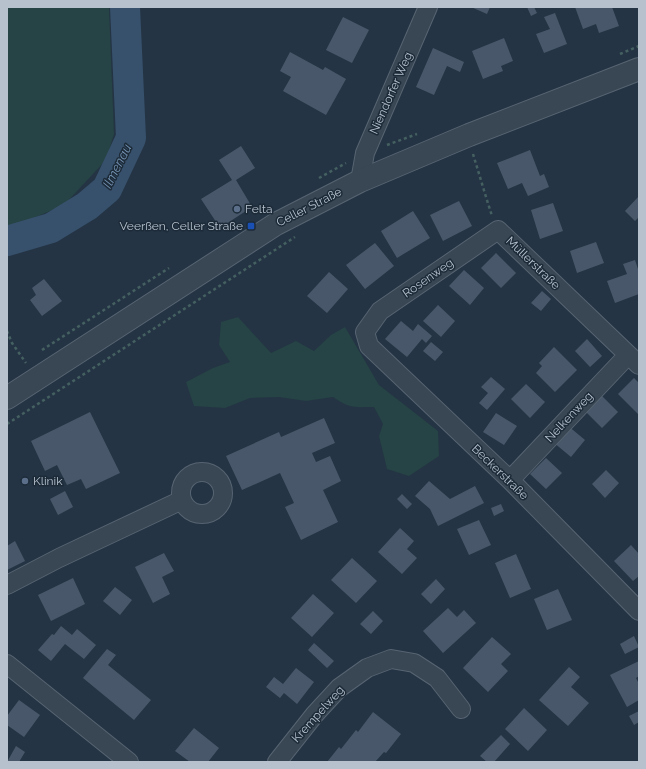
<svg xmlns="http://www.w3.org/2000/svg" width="646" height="769" font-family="Raleway,sans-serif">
	<rect width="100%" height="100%" fill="#243444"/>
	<!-- green -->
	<path fill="#264345" d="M7,7H109L114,134L106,160L64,205L17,225H7Z
		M238,317L271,353L296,341L314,351L331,335L345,327L379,385L438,431L439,456L409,476L387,469L379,436L383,424L374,407C353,407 351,409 333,397L306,401L279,397L250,398L225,408L194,406L186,382L213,368L230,362L219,345L221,322Z"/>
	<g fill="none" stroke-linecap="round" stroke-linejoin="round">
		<!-- river -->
		<path stroke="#37516c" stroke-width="30" d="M7,241L51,228L87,206L107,189L131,138L125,7"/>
	</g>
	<!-- building -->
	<path fill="#48586a" d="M471,7H490L487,14Z
		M527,7H534L537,13L531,16Z
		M575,7H612L619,26L599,33L596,24L583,29Z
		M555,13L567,44L544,53L536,34L550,29L544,17Z
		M343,17L369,30L352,63L326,50Z
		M504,38L513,61L501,66L503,71L483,79L472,51Z
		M433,48L464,62L460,72L447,66L434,95L416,87Z
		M290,52L323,70L325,67L346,79L326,115L283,91L291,77L280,71Z
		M241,146L255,168L236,180L252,207L220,228L201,199L232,180L219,160Z
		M530,150L540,176L544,174L549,187L528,196L522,183L508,189L497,163Z
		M639,196V217L635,221L625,211Z
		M459,201L472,226L443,241L430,215Z
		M553,203L563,231L540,239L531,210Z
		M413,211L430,238L397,258L381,231Z
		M596,242L604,263L577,273L570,251Z
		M375,243L394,266L365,289L346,265Z
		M496,253L516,273L501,288L481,268Z
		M635,260L639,272V294L615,303L607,281L627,274L623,264Z
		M464,270L484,288L470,305L449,286Z
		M329,272L348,289L327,313L307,296Z
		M44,279L62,301L42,316L30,300L36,295L32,288Z
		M542,291L551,299L541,311L531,303Z
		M438,305L455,321L441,337L423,321Z
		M401,321L413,331L418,324L432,336L426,343L422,339L407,357L385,339Z
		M587,339L602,356L590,367L575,351Z
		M431,342L443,352L435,361L423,351Z
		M554,347L577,370L555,392L536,373L542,366L539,363Z
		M491,377L505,389L487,410L479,403L488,393L481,387Z
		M634,378L639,383V415L618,394Z
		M526,384L545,402L530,418L511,399Z
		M600,394L618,412L602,428L584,410Z
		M90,412L120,473L86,489L81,479L67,485L57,465L45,471L31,441Z
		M496,413L517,426L504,445L483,432Z
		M324,418L335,443L312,453L316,462L330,456L341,481L323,490L338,522L301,540L285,507L294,503L280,473L242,490L226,456L279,432L281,437Z
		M567,425L585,440L571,457L553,442Z
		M546,458L562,473L546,489L530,474Z
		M606,470L619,483L605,498L592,484Z
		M429,481L450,499L475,486L484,503L438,526L430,509L415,496Z
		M65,491L73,507L58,515L50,499Z
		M402,494L412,504L407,509L397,499Z
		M501,504L504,511L494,516L491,508Z
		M479,520L491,545L469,555L457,529Z
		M400,528L414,541L407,549L417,558L402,574L378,552Z
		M15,541L25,561L7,570V546Z
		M631,545L639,554V576L633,581L614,561Z
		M164,553L174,571L162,577L170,594L153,603L135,567Z
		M516,554L531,589L510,598L495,563Z
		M352,558L377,581L356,603L331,580Z
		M73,578L85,604L51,621L38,595Z
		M436,579L445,589L431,604L421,594Z
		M115,587L132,600L120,615L103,601Z
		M558,589L572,620L547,630L534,599Z
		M313,594L334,613L312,637L291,618Z
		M448,608L457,617L464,610L476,623L443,653L423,631Z
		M373,611L383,621L371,634L360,624Z
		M61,626L72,635L77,629L96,645L84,659L65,644L51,661L38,650L52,634L54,635Z
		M634,636L639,647L625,654L620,644Z
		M492,637L511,654L501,664L508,671L488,692L463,668Z
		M314,643L334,661L327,668L308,650Z
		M107,649L116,655L108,665L151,700L134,720L83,678Z
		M639,661V676L636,678L639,684V700L627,707L610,675Z
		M569,667L580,677L571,687L589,703L568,726L539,700Z
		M296,668L314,682L297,704L284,693L280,698L266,687L274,677L283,684Z
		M19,700L40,715L24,737L7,725V716Z
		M524,708L547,730L528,751L505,729Z
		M639,711V722L634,725L629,716Z
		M373,712L401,734L386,753L384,752L375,762H327L339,747L341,749L356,730L358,732Z
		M194,728L219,748L208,762H190L175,751Z
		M501,735L510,744L494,762H487L480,756Z
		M16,746L25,752L19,762H7Z"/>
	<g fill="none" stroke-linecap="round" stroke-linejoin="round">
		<defs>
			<path id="minor" d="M360,181L365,153L428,7
				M639,365L498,230L380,311L365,332L369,346L510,480L639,611
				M181 493a21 21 0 1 1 42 0a21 21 0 1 1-42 0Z
				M510,480L628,355
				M7,585L59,558L182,500
				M7,664L129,762
				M277,762L315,714L339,688L367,668L391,659L414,663L437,678L461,709"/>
			<path id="tertiary" d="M7,398L276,224L360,181L469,135L639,69"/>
		</defs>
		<!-- minor casing -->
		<use href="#minor" stroke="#576471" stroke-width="20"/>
		<!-- tertiary casing -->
		<use href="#tertiary" stroke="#576471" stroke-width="24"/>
		<!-- path -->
		<path stroke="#456061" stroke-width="2.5" stroke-dasharray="3 3" stroke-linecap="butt" d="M620,54L639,46
			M387,145L417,134
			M473,154L486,197L492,216
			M319,178L346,163
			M7,331L12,343L26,363
			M42,350L169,268
			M7,424L295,237"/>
		<!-- minor -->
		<use href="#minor" stroke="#394653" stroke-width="18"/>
		<!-- tertiary -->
		<use href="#tertiary" stroke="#394653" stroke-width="22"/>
	</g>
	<!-- markers -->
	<g fill="#5c6f8a" stroke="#1d2b39" stroke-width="1.5">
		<circle cx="237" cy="209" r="4"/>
		<circle cx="25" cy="481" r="4"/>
	</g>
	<rect fill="#1a4fb4" stroke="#1d2b39" stroke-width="1.5" x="247" y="222" width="8" height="8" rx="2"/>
	<g text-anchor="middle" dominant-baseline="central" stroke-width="3" stroke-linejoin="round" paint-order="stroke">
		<!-- street labels -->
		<g font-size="12" fill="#b6c1cd" stroke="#1d2b39">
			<text transform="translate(391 93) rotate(-66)">Niendorfer Weg</text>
			<text transform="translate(309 207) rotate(-27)">Celler Straße</text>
			<text transform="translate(533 263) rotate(44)">Müllerstraße</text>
			<text transform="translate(428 278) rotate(-35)">Rosenweg</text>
			<text transform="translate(569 417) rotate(-47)">Nelkenweg</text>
			<text transform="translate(500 472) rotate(44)">Beckerstraße</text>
			<text transform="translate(318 714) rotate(-48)">Krempelweg</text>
		</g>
		<!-- poi labels -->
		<g font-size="12" fill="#b6c1cd" stroke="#1d2b39" text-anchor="start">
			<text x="245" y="209">Felta</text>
			<text x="243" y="226" text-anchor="end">Veerßen, Celler Straße</text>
			<text x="33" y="481">Klinik</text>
		</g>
		<!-- water labels -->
		<g font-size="13" font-style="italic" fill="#7493b3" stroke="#1d2b39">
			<text transform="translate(117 166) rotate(-63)">Ilmenau</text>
		</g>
	</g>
	<!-- border -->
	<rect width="646" height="769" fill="none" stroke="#b6c1cd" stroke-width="16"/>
</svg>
